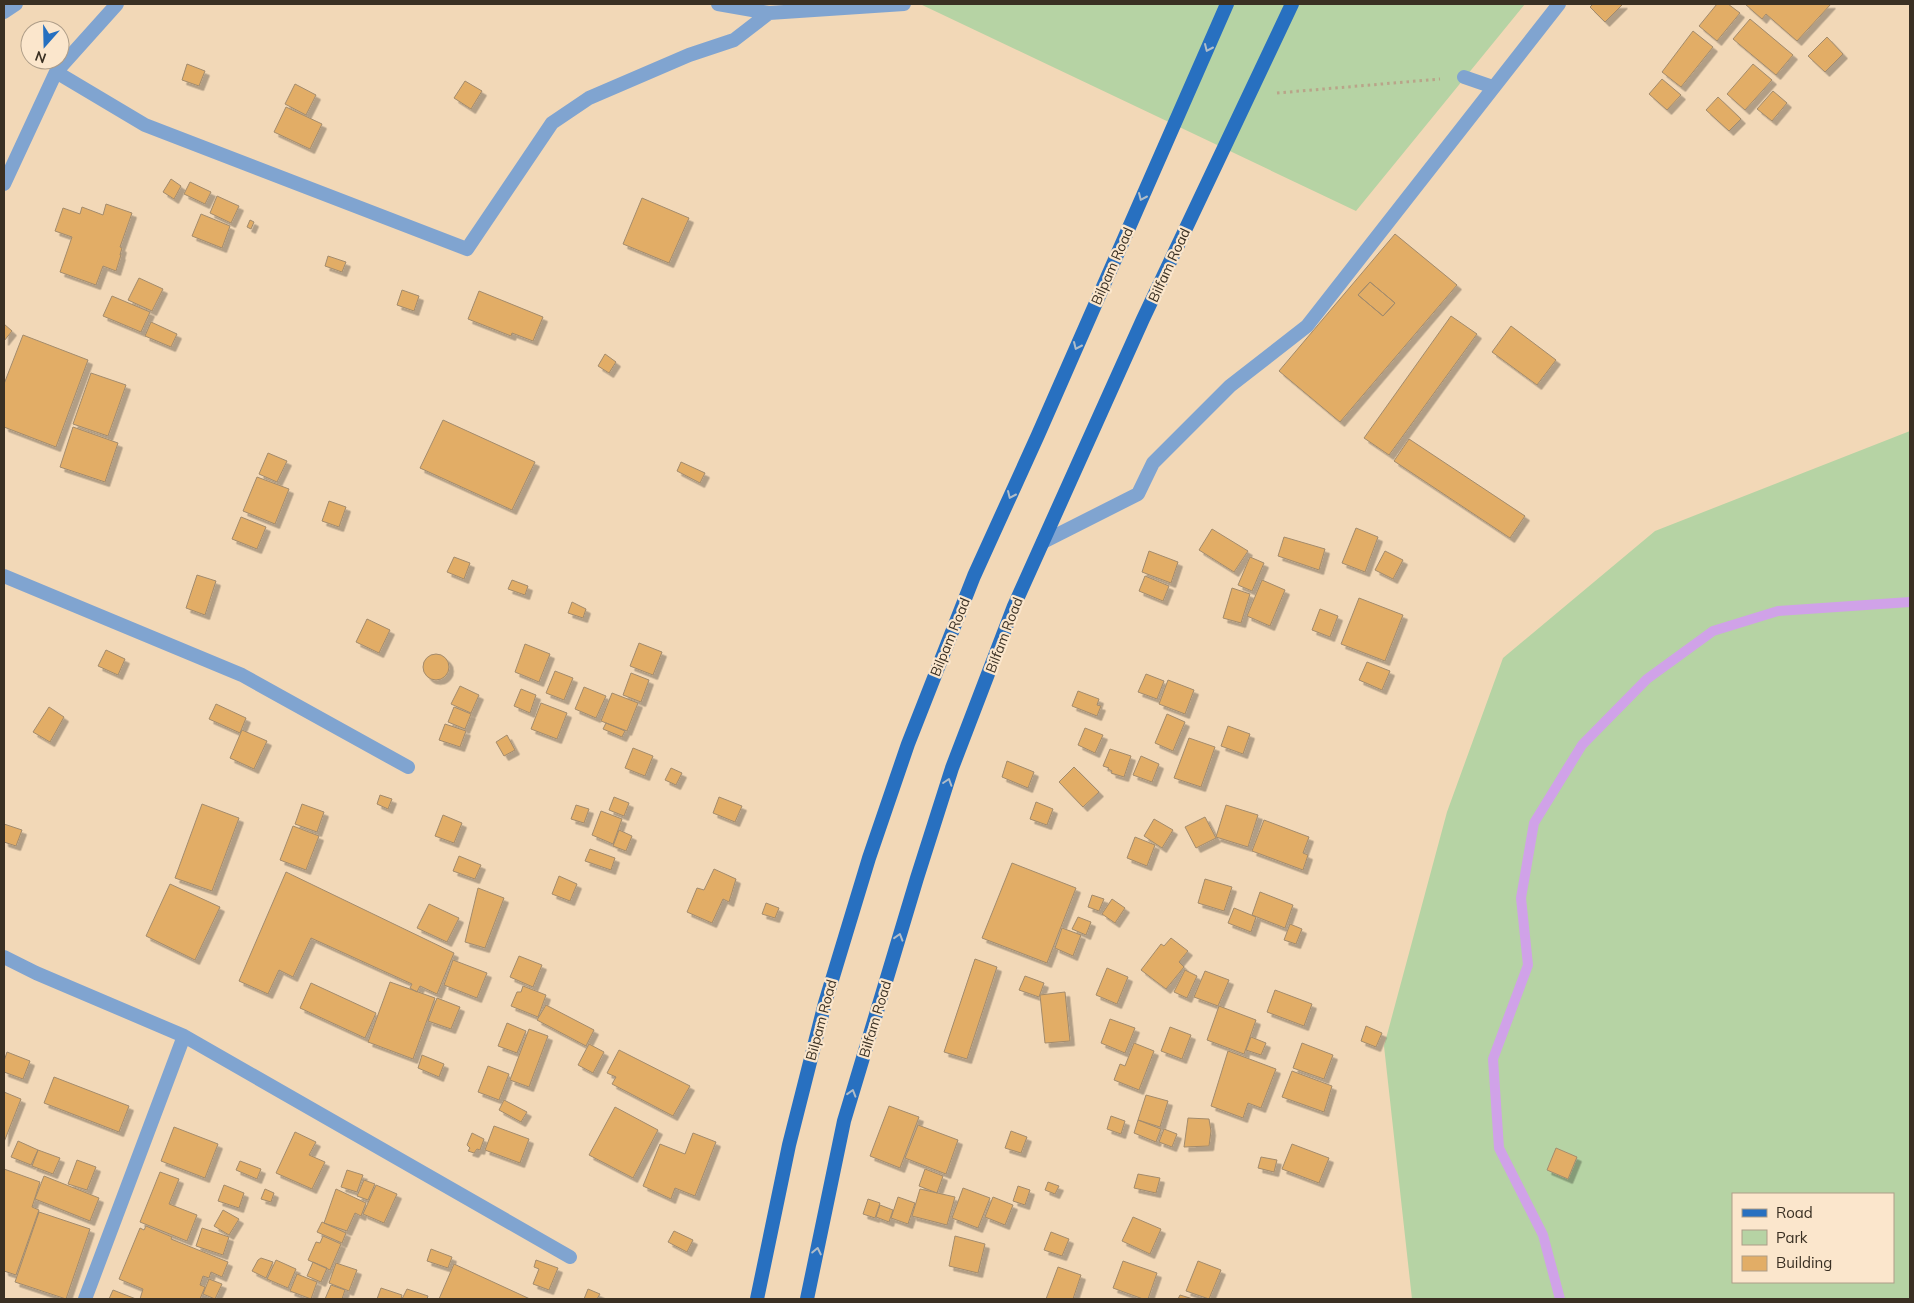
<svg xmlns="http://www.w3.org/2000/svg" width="1914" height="1303" font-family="Mulish,sans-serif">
	<defs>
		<filter id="shadow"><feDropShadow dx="4.5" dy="4.5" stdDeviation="0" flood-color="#0004"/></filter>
	</defs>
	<rect width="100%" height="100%" fill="#f2d8b7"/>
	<!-- green -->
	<path fill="#b6d3a4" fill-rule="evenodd" d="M920,4H1525L1356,211Z
		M1910,431V1299H1412L1384,1046L1447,812L1503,658L1655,531ZM1733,1194H1893V1282H1733Z"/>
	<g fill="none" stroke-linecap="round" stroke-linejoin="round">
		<!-- stream -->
		<path stroke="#d0a2e8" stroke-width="10" d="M1560,1299L1543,1235L1499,1148L1493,1059L1528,965L1521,898L1534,823L1582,745L1647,679L1713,631L1778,611L1910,602"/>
	</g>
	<!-- building -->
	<path fill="#e2ad66" stroke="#a38b6c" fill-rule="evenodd" filter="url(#shadow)" d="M1593,4H1623L1605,22L1590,7Z
		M1717,4H1728L1740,13L1717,41L1699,26Z
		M1745,4H1831L1797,41L1766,14L1762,19Z
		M1750,19L1793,55L1776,75L1733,39Z
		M1693,31L1713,47L1681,87L1662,72Z
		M1827,37L1843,54L1825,72L1808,56Z
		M187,64L205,71L199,86L182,80Z
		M1753,64L1772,80L1745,110L1727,94Z
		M1662,79L1681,95L1667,110L1649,94Z
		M465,81L482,91L471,109L454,98Z
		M295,84L316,95L306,115L285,104Z
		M1773,91L1787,103L1772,121L1757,109Z
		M1718,97L1741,119L1729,131L1706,110Z
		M286,107L322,124L310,149L274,132Z
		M171,179L181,186L174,199L163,192Z
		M190,182L211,192L205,204L184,194Z
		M217,196L239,206L231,223L210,213Z
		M642,198L689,218L669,263L623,244Z
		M106,204L132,213L120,247L122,248L120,255H121L116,271L103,266L96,285L60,272L72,237L55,231L63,208L80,214L82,207L103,215Z
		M201,214L230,226L222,248L192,236Z
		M250,220L254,222L251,229L247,227Z
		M1395,234L1457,285L1340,422L1279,371ZM1370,282L1395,303L1383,316L1358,295Z
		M328,256L346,262L342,272L325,266Z
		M139,278L163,289L152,311L128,300Z
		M1370,282L1395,303L1383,316L1358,295Z
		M402,290L419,296L414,311L397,305Z
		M479,291L543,317L533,341L512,333L511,336L468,319Z
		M112,296L150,312L141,332L103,316Z
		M1451,316L1477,334L1389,455L1364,438Z
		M151,322L177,334L171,347L145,336Z
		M4,324L12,331L4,341Z
		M1511,326L1556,360L1537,385L1492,352Z
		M23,335L88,360L56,447L4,427V384Z
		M605,354L616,362L609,373L598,366Z
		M91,373L126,385L108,436L73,424Z
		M443,420L535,462L512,510L420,468Z
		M73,427L118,443L105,482L60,467Z
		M1409,439L1525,516L1510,538L1394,461Z
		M268,453L287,461L277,482L259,474Z
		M681,462L705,473L700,483L677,471Z
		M257,477L289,489L275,524L243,511Z
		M329,501L346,507L339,527L322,521Z
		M241,517L266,527L257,549L232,539Z
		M1356,528L1378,537L1365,572L1342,563Z
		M1212,529L1248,551L1234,572L1199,550Z
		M1284,537L1325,549L1319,570L1278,556Z
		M1149,551L1178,562L1171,583L1142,572Z
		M1385,551L1403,560L1393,579L1375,570Z
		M454,557L470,563L464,579L447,572Z
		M1250,557L1264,563L1252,591L1238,585Z
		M197,575L216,581L205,615L186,608Z
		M1145,576L1169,586L1163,601L1139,591Z
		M512,580L528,586L525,595L508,589Z
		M1262,580L1285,590L1270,626L1247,616Z
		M1232,588L1250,594L1241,623L1223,618Z
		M1359,598L1403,615L1385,661L1341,644Z
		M572,602L586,609L583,618L568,613Z
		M1320,609L1338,616L1330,637L1312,630Z
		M367,619L390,630L379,653L356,642Z
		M639,643L662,652L653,675L630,666Z
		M525,644L550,654L539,682L515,672Z
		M106,650L125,659L118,675L98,666Z
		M423 667a13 13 0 1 1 26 0a13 13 0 1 1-26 0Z
		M1367,662L1390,671L1382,690L1359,680Z
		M555,671L573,678L564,700L546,693Z
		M631,673L649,680L641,702L623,695Z
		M1146,674L1164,681L1157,699L1138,692Z
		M1168,680L1194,690L1185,714L1159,704Z
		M460,686L479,695L471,713L451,704Z
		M584,687L606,696L596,718L575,709Z
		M521,689L536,695L530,713L514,706Z
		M1078,691L1099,699L1097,705L1101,706L1097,716L1072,706Z
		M612,693L638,703L627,731L601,721Z
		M541,703L567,713L557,739L531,729Z
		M216,704L246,718L240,733L209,719Z
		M49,707L64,717L50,742L33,732Z
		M454,707L471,714L465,729L448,722Z
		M1167,714L1185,722L1173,751L1155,743Z
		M606,723L625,731L622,737L603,729Z
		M445,724L466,731L460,747L439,740Z
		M1228,726L1250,734L1243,754L1221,746Z
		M1085,728L1103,735L1095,753L1078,745Z
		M242,730L267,741L254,769L230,758Z
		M507,735L515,750L504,756L496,742Z
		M1189,738L1215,747L1201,787L1174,778Z
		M633,748L653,756L645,776L625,768Z
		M1110,749L1131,756L1124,777L1111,773L1112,771L1108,769L1109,768L1103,766Z
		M1141,756L1159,764L1152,782L1133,775Z
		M1007,761L1034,772L1028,788L1002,777Z
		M1074,767L1099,792L1083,807L1059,782Z
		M671,768L682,773L676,785L665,780Z
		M380,795L392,799L388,809L377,804Z
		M614,797L629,803L624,816L609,810Z
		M719,797L742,806L735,822L713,813Z
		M1036,802L1053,809L1047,825L1030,819Z
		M202,804L239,818L212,891L175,878Z
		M302,804L324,812L317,832L295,824Z
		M576,805L589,809L584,823L571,819Z
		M1226,805L1258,815L1248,847L1216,837Z
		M601,811L622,819L613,844L592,835Z
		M443,815L462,823L454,843L435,836Z
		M1205,817L1216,838L1196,848L1185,827Z
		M1154,819L1173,830L1162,848L1144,836Z
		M1264,820L1309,837L1303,853L1308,855L1303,870L1252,851Z
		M4,824L22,830L16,846L4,842Z
		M293,826L319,836L306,870L280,860Z
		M619,830L632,836L626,851L613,846Z
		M1135,837L1155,845L1147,866L1127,858Z
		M590,849L615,858L611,870L585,861Z
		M459,856L481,865L475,879L453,871Z
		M1012,863L1076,888L1047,963L982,938Z
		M714,869L736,879L729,902L723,899L712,923L687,912L697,888L704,890Z
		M286,872L454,953L437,994L420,986L417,992L410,988L412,984L311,938L293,977L279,970L268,994L239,981Z
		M559,876L577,884L570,901L552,894Z
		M1205,879L1232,887L1224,911L1198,903Z
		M170,884L220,907L195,960L146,936Z
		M478,888L504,898L485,948L465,942Z
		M1260,892L1293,905L1285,928L1252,915Z
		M1092,895L1104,899L1099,911L1088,907Z
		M1112,899L1125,908L1115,923L1102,914Z
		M766,903L779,908L775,918L762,914Z
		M429,904L459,918L447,942L417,928Z
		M1234,908L1256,917L1251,932L1228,923Z
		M1078,917L1091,922L1086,935L1072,929Z
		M1290,924L1302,929L1296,944L1284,940Z
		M1062,928L1081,935L1073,956L1055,948Z
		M1171,938L1188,951L1179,962L1184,967L1166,989L1141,970L1161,944L1164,946Z
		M519,956L542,965L533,987L510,977Z
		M975,959L997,967L967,1059L944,1052Z
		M453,960L487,973L477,998L444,985Z
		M1107,968L1128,977L1117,1004L1096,995Z
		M1185,970L1197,976L1187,998L1174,992Z
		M1205,971L1229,980L1218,1006L1194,997Z
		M1025,976L1044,983L1039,997L1019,990Z
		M390,982L435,998L413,1059L368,1042Z
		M311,983L376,1013L365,1038L300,1008Z
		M523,986L546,995L538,1017L511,1006L517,992H521Z
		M1275,990L1312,1004L1304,1026L1267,1012Z
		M1065,992L1070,1041L1045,1043L1040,995Z
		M437,998L460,1007L451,1029L428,1021Z
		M546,1005L594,1030L586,1046L537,1020Z
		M1219,1006L1256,1020L1244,1054L1207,1040Z
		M1110,1019L1135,1028L1125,1053L1101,1043Z
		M507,1023L526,1031L517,1053L498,1046Z
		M1366,1026L1382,1033L1376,1047L1361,1041Z
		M1170,1027L1191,1035L1182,1059L1161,1051Z
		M529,1029L548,1036L529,1087L510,1080Z
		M1251,1037L1266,1043L1261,1055L1246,1050Z
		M1134,1043L1154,1051L1139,1090L1114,1080L1120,1064L1125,1066Z
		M1302,1043L1333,1055L1324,1079L1293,1068Z
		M589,1044L604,1052L593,1073L578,1065Z
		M619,1050L690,1086L673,1116L612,1084L616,1077L607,1073Z
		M1228,1051L1276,1069L1261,1108L1248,1103L1243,1118L1211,1106Z
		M7,1052L30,1061L23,1079L4,1072V1061Z
		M422,1055L444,1064L439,1077L418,1068Z
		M488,1066L509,1074L499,1100L478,1092Z
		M1292,1071L1332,1086L1324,1112L1282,1097Z
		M54,1077L129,1106L119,1132L44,1103Z
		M4,1092L21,1099L4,1142Z
		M1146,1095L1168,1101L1160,1127L1138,1120Z
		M504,1100L527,1112L521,1122L499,1110Z
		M889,1106L919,1117L900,1168L870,1156Z
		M615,1107L658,1130L633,1178L589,1155Z
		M1111,1116L1125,1121L1121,1134L1107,1129Z
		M1188,1118L1209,1119L1211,1131L1209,1146L1184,1147Z
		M1138,1120L1161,1129L1156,1142L1134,1133Z
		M918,1125L958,1140L946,1174L905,1158Z
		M494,1126L529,1139L520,1163L485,1150Z
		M174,1127L218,1144L205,1178L161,1161Z
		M1164,1129L1177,1134L1172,1147L1159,1142Z
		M1011,1131L1027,1137L1021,1153L1005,1148Z
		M295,1132L316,1142L309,1155L325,1162L312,1189L276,1173Z
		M472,1133L484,1139L480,1150L477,1149L474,1153L468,1151L470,1148L467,1145Z
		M693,1133L716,1142L695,1196L675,1188L671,1199L643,1186L660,1144L685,1154Z
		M18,1141L38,1150L31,1165L11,1157Z
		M1292,1144L1329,1158L1319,1183L1282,1169Z
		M1556,1148L1577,1157L1568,1179L1547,1170Z
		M38,1150L60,1158L53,1174L32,1166Z
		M1261,1157L1277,1160L1274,1172L1258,1168Z
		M77,1160L96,1167L87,1190L68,1184Z
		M240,1161L261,1169L257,1179L236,1170Z
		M4,1169L40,1182L32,1207L39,1210L16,1275L4,1271Z
		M925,1169L943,1176L937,1193L919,1186Z
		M347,1170L363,1175L357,1192L341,1187Z
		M160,1172L179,1179L169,1204L197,1215L187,1241L140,1222Z
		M1138,1174L1160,1178L1156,1193L1134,1188Z
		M44,1176L99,1198L90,1221L35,1199Z
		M364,1180L375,1184L368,1200L357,1196Z
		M1048,1182L1059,1186L1055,1194L1045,1190Z
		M224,1185L244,1193L239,1208L218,1201Z
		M376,1185L397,1194L384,1223L363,1214Z
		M1018,1186L1030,1190L1025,1205L1013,1201Z
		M963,1188L990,1198L978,1228L952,1218Z
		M265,1189L274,1193L271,1202L261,1199Z
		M336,1189L366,1203L361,1216L355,1213L347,1231L324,1223Z
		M920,1189L955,1197L947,1225L912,1216Z
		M898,1197L915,1203L908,1224L891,1218Z
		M993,1197L1013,1205L1005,1225L985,1217Z
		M868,1199L880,1203L875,1218L863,1214Z
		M880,1205L893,1210L889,1222L876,1217Z
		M223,1210L239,1219L229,1235L214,1226Z
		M39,1212L90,1229L66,1299L15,1282Z
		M1133,1217L1161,1229L1150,1254L1122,1241Z
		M322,1222L346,1233L342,1243L317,1232Z
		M146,1226L172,1237L171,1239L228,1262L222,1277L211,1272L209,1278L203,1276L200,1285L205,1287L200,1299H140L143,1289L119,1279L140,1228L144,1230Z
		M202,1228L229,1237L223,1255L196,1246Z
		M674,1231L693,1240L687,1252L668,1242Z
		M1051,1232L1069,1239L1062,1256L1044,1250Z
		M323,1236L341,1244L330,1270L308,1260L316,1242L320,1243Z
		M955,1236L985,1244L978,1273L949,1266Z
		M431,1249L452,1257L448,1268L427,1261Z
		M261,1258L273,1262L266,1278L252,1271L258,1260Z
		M276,1260L296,1269L288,1288L267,1279Z
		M536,1260L558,1268L549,1290L533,1284L539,1269L534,1267Z
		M1123,1261L1157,1273L1148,1299H1143L1113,1288Z
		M1198,1261L1221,1270L1209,1299L1186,1291Z
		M313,1262L327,1268L321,1282L307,1276Z
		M336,1263L357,1270L349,1291L329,1283Z
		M454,1264L530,1299H439Z
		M1058,1267L1081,1275L1073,1299H1046Z
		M297,1274L317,1282L311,1299L290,1291Z
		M209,1279L222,1284L215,1299L203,1294Z
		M331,1285L345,1290L342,1299H325Z
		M381,1288L402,1295L401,1299H377Z
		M407,1289L428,1296L427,1299H402Z
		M588,1289L600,1294L597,1299H584Z
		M113,1290L136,1299H109Z
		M1180,1295L1193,1299H1178Z"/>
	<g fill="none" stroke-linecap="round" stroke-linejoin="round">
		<!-- path -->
		<path stroke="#b9a489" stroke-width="3" stroke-dasharray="2.5 4" stroke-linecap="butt" d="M1277,93L1440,79"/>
		<!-- minor -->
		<path stroke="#80a4d0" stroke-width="14" d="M718,4L769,13L904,4
			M4,12L16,4
			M56,72L145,125L467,249L552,123L589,98L689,55L734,40L769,13
			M1464,77L1493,87
			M4,184L56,72L117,4
			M1043,542L1138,494L1153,463L1230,386L1307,326L1559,4
			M4,576L242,675L408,767
			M4,957L36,973L184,1036L570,1257
			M85,1299L184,1036"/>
		<!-- primary -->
		<path stroke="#2870c0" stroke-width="14" d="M757,1299L789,1145L825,1003L869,858L908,744L974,576L1038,435L1227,4
			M807,1299L844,1121L917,878L952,768L1014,606L1143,319L1292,4"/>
	</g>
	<!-- one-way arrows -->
	<defs><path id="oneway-chevron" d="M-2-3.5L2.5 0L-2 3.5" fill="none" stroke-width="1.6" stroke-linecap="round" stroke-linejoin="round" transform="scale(1.25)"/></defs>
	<g stroke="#b1bdc8">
		<use href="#oneway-chevron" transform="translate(1208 48) rotate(114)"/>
		<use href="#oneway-chevron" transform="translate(1142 197) rotate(114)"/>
		<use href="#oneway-chevron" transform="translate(1077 346) rotate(114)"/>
		<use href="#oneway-chevron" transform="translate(1011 495) rotate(114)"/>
		<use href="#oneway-chevron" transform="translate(948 782) rotate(-72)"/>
		<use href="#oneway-chevron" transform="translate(899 937) rotate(-73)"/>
		<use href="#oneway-chevron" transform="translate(852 1093) rotate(-73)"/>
		<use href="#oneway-chevron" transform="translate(817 1251) rotate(-78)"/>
	</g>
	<g text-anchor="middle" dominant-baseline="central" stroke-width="4.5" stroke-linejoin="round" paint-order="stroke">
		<!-- street labels -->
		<g font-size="14" fill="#3a3023" stroke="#fbe6cc">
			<text transform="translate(1169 265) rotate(-65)">Bilfam Road</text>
			<text transform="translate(1112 266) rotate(-66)">Bilpam Road</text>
			<text transform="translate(1004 635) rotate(-69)">Bilfam Road</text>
			<text transform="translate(950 637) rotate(-68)">Bilpam Road</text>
			<text transform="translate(875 1019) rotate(-73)">Bilfam Road</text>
			<text transform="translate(821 1020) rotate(-75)">Bilpam Road</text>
		</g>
	</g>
	<!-- border -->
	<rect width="1914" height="1303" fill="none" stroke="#3a3023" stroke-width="10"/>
	<!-- legend -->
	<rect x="1732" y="1193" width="162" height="90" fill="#fbe6cc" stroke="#ae9d88"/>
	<rect x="1742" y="1209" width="25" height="8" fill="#2870c0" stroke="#ae9d88"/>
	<text x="1776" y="1218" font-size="15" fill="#3a3023">Road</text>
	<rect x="1742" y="1230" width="25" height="15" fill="#b6d3a4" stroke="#ae9d88"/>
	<text x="1776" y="1243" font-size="15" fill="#3a3023">Park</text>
	<rect x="1742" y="1256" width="25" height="15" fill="#e2ad66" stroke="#ae9d88"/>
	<text x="1776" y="1268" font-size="15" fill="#3a3023">Building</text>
	<!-- north arrow -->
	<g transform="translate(45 45) rotate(200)"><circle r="24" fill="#fbe6cc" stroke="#ae9d88"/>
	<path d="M0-4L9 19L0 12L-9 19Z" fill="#2670c0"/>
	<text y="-8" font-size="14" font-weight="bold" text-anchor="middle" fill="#3a3023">N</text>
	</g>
</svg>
